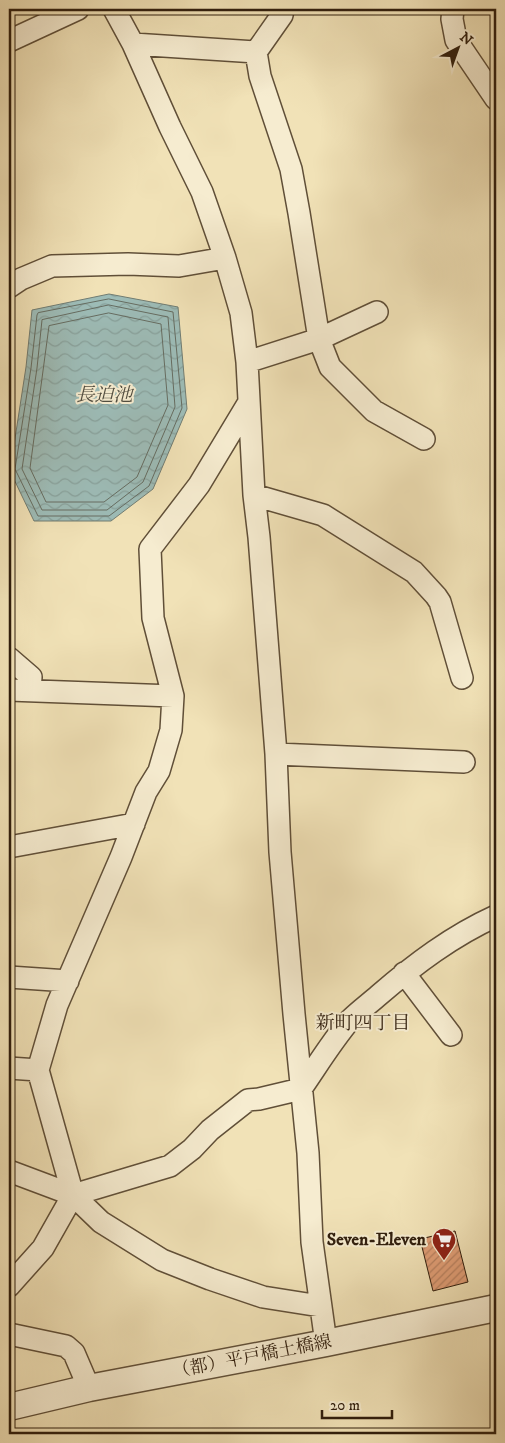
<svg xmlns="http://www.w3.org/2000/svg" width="505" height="1443" font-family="'IM FELL DW Pica','Noto Serif JP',serif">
	<defs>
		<pattern id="water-waves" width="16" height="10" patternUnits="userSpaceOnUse" patternTransform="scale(1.25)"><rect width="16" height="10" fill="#9dbcb7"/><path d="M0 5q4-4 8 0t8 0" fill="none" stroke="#88a19c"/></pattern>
		<pattern id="building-hatch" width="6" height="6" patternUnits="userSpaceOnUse" patternTransform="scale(1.25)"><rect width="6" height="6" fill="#e09e76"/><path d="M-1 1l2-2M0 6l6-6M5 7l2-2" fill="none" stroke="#b6805f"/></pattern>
	</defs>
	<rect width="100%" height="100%" fill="#f1e2b7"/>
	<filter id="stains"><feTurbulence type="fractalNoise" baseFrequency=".004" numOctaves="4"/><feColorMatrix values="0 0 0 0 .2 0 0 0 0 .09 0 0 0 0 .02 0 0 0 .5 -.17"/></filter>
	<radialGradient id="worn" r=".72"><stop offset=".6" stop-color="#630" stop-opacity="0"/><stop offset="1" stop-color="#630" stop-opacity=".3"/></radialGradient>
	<!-- water -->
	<path fill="url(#water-waves)" stroke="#717d73" d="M109,294L178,307L187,409L153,489L111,521H34L10,471L26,367L32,310Z"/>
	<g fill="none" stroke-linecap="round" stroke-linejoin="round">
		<!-- shore -->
		<path stroke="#666d62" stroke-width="1" d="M109,299L173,312L182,408L149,486L109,516H38L15,469L31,368L37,315L38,313Z
			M109,305L168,317L175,407L143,482L107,510H42L22,469L37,368L42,320Z
			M109,313L161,324L168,405L137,477L104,502H46L30,468L49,326Z"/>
	</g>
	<!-- building -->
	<path fill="url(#building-hatch)" stroke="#301e0d" d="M455,1231L468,1282L433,1291L420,1239Z"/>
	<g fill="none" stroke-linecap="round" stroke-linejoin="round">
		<defs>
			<path id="minor" d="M114,9L133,44L170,127L202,192L225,258L241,313L247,362L254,495L259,537L276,754L280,852L294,1014L308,1153L312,1242L326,1343
				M453,9L452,19L456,40L496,99
				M9,41L78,9
				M133,44L256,52L282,15L283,9
				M9,287L21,279L52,266L128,264L179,266L225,258
				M377,312L319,339L330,367L374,411L424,439
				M247,362L319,339L299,213L291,169L260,76L256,52
				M254,495L323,515L414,572L436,596L440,602L462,678
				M9,658L31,677L30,690
				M9,690L173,696
				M276,754L464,762
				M9,847L134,824
				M404,973L451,1035
				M9,977L68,981
				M9,1068L38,1070
				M9,1171L73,1195L101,1222L162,1260L210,1279L263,1297L320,1306
				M73,1195L38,1070L57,1005L121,857L146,792L159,771L171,730L173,696L153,618L150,549L199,485L249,402
				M9,1286L43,1248L73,1195L170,1166L192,1149L210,1130L248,1100L259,1099L301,1089C317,1066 332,1041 350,1020C359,1011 370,1003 379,995C415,964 452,936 496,916
				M9,1334L66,1346L74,1353L89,1388"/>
			<path id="tertiary" d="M9,1407L89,1388L326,1343L496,1308"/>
		</defs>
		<!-- minor casing -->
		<use href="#minor" stroke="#604f38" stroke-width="24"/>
		<!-- tertiary casing -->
		<use href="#tertiary" stroke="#604f38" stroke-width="29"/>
		<!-- minor -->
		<use href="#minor" stroke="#f6ecd0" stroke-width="21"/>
		<!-- tertiary -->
		<use href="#tertiary" stroke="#f6ecd0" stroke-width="26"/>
	</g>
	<!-- icons -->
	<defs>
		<symbol id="supermarket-pin" viewBox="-11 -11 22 30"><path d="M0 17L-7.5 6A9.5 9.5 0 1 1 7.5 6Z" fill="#8f2418" stroke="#f6ecd0"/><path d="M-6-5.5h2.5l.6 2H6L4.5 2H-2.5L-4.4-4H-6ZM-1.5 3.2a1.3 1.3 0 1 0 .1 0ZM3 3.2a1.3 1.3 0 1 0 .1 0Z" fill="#fff"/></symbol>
	</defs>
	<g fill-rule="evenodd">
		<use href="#supermarket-pin" x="430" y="1226" width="28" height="38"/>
	</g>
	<g text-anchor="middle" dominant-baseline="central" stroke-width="4" stroke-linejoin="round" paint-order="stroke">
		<!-- poi labels -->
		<g font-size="18" font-weight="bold" fill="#301e0d" stroke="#f6ecd0" text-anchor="end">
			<text x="426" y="1240">Seven-Eleven</text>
		</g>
		<!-- street labels -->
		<g font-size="18" fill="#301e0d" stroke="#f6ecd0">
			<text transform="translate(252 1357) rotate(-11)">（都）平戸橋土橋線</text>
		</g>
		<!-- water labels -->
		<g font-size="19" font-style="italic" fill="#514d40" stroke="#f6ecd0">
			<text x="104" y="395">長迫池</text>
		</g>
		<!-- neighbourhood labels -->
		<g font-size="19" fill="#301e0d" stroke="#f6ecd0">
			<text x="363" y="1023">新町四丁目</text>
		</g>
	</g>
	<!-- margin -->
	<rect width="505" height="1443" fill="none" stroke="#f1e2b7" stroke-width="30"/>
	<rect x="10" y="10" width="485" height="1423" fill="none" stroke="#301e0d" stroke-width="2.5"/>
	<rect x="15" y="15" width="475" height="1413" fill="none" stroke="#301e0d"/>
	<!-- north arrow -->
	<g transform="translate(458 48) rotate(41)" stroke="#f6ecd0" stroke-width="4" paint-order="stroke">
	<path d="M0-4L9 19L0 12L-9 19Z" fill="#301e0d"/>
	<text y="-8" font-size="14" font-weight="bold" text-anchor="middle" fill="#301e0d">N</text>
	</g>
	<!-- scale -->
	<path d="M322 1410v8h70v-8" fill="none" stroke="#301e0d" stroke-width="2.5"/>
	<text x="330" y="1410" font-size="15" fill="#301e0d" stroke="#f6ecd0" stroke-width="4" paint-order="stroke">20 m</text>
	<rect width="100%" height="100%" filter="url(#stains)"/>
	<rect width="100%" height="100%" fill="url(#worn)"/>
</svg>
